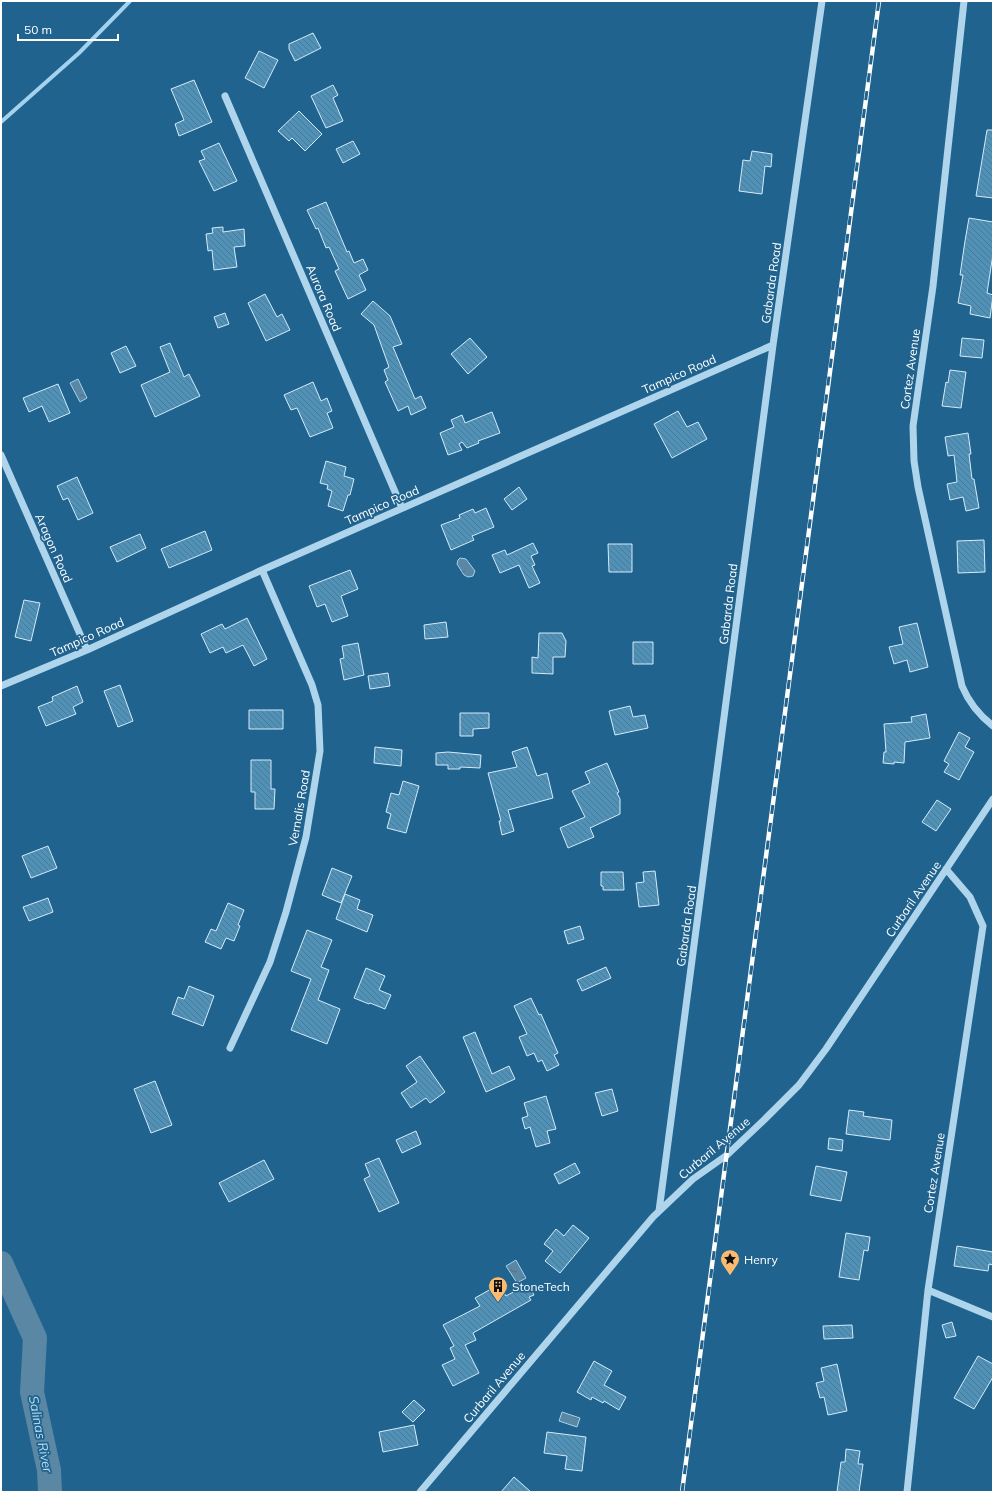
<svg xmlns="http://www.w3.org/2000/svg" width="994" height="1493" font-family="Mulish,sans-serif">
	<defs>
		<pattern id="water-ripples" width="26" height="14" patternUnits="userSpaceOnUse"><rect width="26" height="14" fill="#5987a4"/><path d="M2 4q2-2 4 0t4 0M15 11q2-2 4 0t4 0" fill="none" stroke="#546f81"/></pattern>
		<pattern id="building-back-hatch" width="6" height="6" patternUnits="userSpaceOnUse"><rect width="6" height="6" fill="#5091b8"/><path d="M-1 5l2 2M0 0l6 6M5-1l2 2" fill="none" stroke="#4f7992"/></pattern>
	</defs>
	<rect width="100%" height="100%" fill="#20638e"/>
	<!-- water -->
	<path fill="url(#water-ripples)" stroke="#a2d2ee" d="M78,379L87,398L80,402L70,383Z
		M460,558L466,559L475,571L473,576L468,577L464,575L457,564L458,560Z
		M516,1260L526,1278L517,1283L506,1266Z
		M562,1412L580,1418L577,1427L559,1421Z"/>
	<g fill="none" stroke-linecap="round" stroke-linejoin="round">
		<!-- stream -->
		<path stroke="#a2d2ee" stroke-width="4" d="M1,122L79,53L130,1"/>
		<!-- river -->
		<path stroke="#5987a4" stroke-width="24" d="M1,1263L35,1338L32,1392L49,1470L50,1492"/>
	</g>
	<!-- building -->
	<path fill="url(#building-back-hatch)" stroke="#d4ebf9" d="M313,33L321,48L295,61L289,49V44Z
		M259,51L278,60L264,88L245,78Z
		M194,80L212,122L179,136L175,124L184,120L171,89Z
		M333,85L338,95L333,98L343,121L326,128L311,96Z
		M299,111L322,134L305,151L292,138L289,141L278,131Z
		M987,130H993V198L976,196Z
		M353,141L360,154L343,163L336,149Z
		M219,143L237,181L214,191L199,161L205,159L201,151Z
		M752,151L772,154L771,167L765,166L762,194L739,191L743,160L750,161Z
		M326,202L347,252L349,251L354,263L363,259L368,270L359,275L366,290L348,299L335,271L339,269L329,247L326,248L318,228L316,229L307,210Z
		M969,218L993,222V254L987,293L993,295L990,318L970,314L971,306L958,303L963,275H960L965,241Z
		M223,227V232L244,229L245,246L234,247L237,267L214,270L212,250L208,251L206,234L213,233L212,228Z
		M265,294L277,317L282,314L290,330L266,341L248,303Z
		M373,301L390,316L402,344L393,347L415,399L421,396L426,408L411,415L408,406L398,411L385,382L388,380L384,370L389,367L374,325L361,314Z
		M225,313L229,324L218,328L214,317Z
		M470,338L487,357L468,374L451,354Z
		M962,338L984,340L982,358L960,356Z
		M170,343L184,377L189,374L200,396L155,417L141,385L170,372L160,347Z
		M126,346L136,366L120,373L111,353Z
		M950,370L966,372L961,408L942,406L946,382L948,383Z
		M313,382L321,401L327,398L332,411L327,413L333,428L310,437L297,408L291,410L284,395Z
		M58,384L70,413L49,422L42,406L29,412L23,398Z
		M678,411L687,427L698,422L707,439L672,458L654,424Z
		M492,412L500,433L478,441L479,443L467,448L462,442L459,444L462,450L448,455L440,433L454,427L451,420L462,415L465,423Z
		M968,433L971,454H969L972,479H974L979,508L966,511L963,497L950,500L947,484L957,482L954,455L948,456L945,437Z
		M326,461L346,467L344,476L354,479L350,495H348L343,511L328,506L332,491L327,489L328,485L320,483Z
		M77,477L93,513L78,520L68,498L63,500L57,486Z
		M519,487L527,499L512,510L504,499Z
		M486,508L494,527L472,536L474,540L451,550L441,525L460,518L459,515L473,509L475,513Z
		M205,531L212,550L169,568L161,549Z
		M140,534L146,548L117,562L110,547Z
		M984,540L985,572L958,573L957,541Z
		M533,543L538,553L531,556L535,565L532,566L540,583L529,588L519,565L500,573L492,555L505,550L507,555Z
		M608,544H632V572H609Z
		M350,570L358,589L341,596L348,616L332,622L325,604L317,607L309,586Z
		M24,600L40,603L31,641L15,637Z
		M247,618L267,659L254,666L243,645L226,653L223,647L210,653L201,634L222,624L225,629Z
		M446,622L448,637L425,639L424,625Z
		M917,623L928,667L910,672L907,660L894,664L889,647L903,644L899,627Z
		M539,633H562L566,641L565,657H553V674L532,673V657L538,658Z
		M633,642H653V664H633Z
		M358,643L364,675L344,680L340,659L344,658L342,646Z
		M388,673L390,686L370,689L368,676Z
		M120,685L133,721L118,727L104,691Z
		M77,686L83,702L73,707L76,714L46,726L38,707L53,701L52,697Z
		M630,706L633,717L645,715L648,728L615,735L609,711Z
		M249,710H283V729H249Z
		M460,713H489V728L473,729V736H460Z
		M926,714L930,738L905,742L904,763L894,762V764L883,763L884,752H886L884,724L912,722L911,717Z
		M959,732L970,738L965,747L974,752L959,780L944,772L949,764L944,761Z
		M375,747L402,750L401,766L374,763Z
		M527,747L537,776L547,773L553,798L508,810L514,831L502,835L499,821H501L488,773L517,767L512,752Z
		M448,752L481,755L480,768L460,767V769H448V765H436V753Z
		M251,760H271V789H275L274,809H255V792H251Z
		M607,763L619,792L617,793L620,799V814L590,828L594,837L568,848L560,828L585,817L572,791L590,783L585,772Z
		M403,781L419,786L406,833L387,828L391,814L386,812L391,793L399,795Z
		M937,800L951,809L936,831L922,822Z
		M48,846L57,868L31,878L22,856Z
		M332,868L352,876L341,903L322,895Z
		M655,871L659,905L639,907L636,883L644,882L643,872Z
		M601,872H623L624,890H603V886H601Z
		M345,894L360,900L357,909L373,915L367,932L336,919Z
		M48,898L53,912L29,921L23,907Z
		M228,903L244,910L238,925L240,926L234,941L226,938L221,949L205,942L211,929L216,931Z
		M580,926L584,939L568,944L564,931Z
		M307,930L332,940L321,967L329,970L318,1000L340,1009L327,1044L291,1030L311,979L291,971Z
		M606,967L611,978L582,991L577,980Z
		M366,968L385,976L379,990L391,995L385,1009L370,1003L369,1004L354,998Z
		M189,986L214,996L203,1026L172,1014L178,997L184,999Z
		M531,998L539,1015L541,1014L558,1053L554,1055L559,1065L547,1071L542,1060L538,1062L534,1053L527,1056L519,1037L527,1034L514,1006Z
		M475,1032L492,1074L509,1066L515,1079L486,1092L463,1037Z
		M420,1056L445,1092L430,1103L426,1098L411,1108L401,1093L417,1082L406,1066Z
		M155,1081L172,1125L151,1133L134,1089Z
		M612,1089L618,1111L602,1116L595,1093Z
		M546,1096L556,1129L547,1131L550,1143L536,1147L530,1127L525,1129L522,1118L528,1116L524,1103Z
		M849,1110L864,1112L863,1116L892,1120L890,1140L846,1134Z
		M416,1131L421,1144L402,1153L396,1140Z
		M829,1138L843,1140L842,1151L828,1149Z
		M379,1158L399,1203L379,1212L364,1179L370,1176L365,1164Z
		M264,1160L274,1179L229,1202L219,1183Z
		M575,1163L580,1173L559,1184L554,1174Z
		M816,1166L847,1172L841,1201L810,1195Z
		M573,1225L589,1238L560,1273L545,1261L553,1251L544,1244L556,1229L564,1236Z
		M846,1233L870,1237L868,1251L864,1250L859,1280L839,1277Z
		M957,1246L993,1252V1265L989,1264L988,1271L954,1266Z
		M528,1284L534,1295L529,1297L531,1300L473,1333L476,1340L465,1345L479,1373L453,1386L442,1365L455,1359L450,1348L454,1346L443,1325L480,1306L475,1298L491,1289L495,1295L503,1291L506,1296Z
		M952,1322L956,1336L946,1338L942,1325Z
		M852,1325L853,1338L824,1339L823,1326Z
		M978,1356L993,1364V1377L974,1409L954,1398Z
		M594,1361L612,1371L604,1385L626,1397L619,1410L604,1401L603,1403L592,1397L591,1400L577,1392Z
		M837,1364L847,1411L828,1415L824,1397L820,1398L816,1383L824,1381L821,1368Z
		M414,1400L425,1410L413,1422L402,1412Z
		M414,1425L418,1445L383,1452L379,1432Z
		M547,1432L586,1437L582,1471L565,1469L567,1456L544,1453Z
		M846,1449L860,1451L858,1464H863L859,1492H837L841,1462H845Z
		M514,1477L531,1492H501Z"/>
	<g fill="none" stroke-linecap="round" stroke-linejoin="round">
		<!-- minor -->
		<path stroke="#aed5ec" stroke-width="7" d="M964,1L933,286L913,426L914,461L918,487L962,686C969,703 979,715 993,726
			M225,96L402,508
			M1,455L87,650
			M1,686L87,650L262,570L773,345
			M230,1048L270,962L286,912L306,837L320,751L318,705L312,685L262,570
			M659,1211L773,345L822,1
			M928,1290L993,1317
			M420,1492L653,1217L693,1179L727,1155L764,1120L799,1085L826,1049L993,799
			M907,1492L928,1290L983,926L970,897L946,869"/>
		<defs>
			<path id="rail" d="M682,1492C749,995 812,498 879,1"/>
		</defs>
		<!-- rail casing -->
		<use href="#rail" stroke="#fff" stroke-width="4.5"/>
		<!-- rail -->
		<use href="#rail" stroke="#20638e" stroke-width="3" stroke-dasharray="9" stroke-linecap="butt"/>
	</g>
	<!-- icons -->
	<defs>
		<symbol id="sight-pin" viewBox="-11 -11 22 30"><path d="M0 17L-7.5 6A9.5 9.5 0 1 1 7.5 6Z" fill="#faba6f" stroke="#20638e"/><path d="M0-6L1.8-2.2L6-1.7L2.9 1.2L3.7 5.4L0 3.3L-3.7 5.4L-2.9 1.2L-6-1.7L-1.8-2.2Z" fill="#111"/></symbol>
		<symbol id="building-pin" viewBox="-11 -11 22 30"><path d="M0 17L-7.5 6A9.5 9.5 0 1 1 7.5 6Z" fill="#faba6f" stroke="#20638e"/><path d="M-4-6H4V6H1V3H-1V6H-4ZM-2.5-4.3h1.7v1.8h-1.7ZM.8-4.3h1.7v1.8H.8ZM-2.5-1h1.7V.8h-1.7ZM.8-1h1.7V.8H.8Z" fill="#111"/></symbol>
	</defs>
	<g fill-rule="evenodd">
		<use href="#sight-pin" x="719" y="1248" width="22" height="30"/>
		<use href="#building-pin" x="487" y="1275" width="22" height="30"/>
	</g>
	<g text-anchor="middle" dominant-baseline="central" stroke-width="3.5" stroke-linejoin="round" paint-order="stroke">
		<!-- street labels -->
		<g font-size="12" fill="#fff" stroke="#20638e">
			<text transform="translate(771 283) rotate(-82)">Gabarda Road</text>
			<text transform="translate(324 298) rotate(67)">Aurora Road</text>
			<text transform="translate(910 369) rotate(-82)">Cortez Avenue</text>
			<text transform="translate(679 374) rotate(-24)">Tampico Road</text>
			<text transform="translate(382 505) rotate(-24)">Tampico Road</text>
			<text transform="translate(54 548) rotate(66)">Aragon Road</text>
			<text transform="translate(728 604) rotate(-83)">Gabarda Road</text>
			<text transform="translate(87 637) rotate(-24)">Tampico Road</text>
			<text transform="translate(299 808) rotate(-80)">Vernalis Road</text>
			<text transform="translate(913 899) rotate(-56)">Curbaril Avenue</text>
			<text transform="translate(686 926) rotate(-82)">Gabarda Road</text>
			<text transform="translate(714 1148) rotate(-40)">Curbaril Avenue</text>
			<text transform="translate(934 1173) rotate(-81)">Cortez Avenue</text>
			<text transform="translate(494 1387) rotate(-50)">Curbaril Avenue</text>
		</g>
		<!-- poi labels -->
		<g font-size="12" fill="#fff" stroke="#20638e" text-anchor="start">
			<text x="744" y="1259">Henry</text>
			<text x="512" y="1286">StoneTech</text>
		</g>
		<!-- water labels -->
		<g font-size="13" font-style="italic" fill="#badef3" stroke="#20638e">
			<text transform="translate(41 1434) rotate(79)">Salinas River</text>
		</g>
	</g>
	<!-- border -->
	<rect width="994" height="1493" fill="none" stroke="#ffffff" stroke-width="4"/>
	<!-- scale -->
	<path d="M18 34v6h100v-6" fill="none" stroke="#ffffff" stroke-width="2"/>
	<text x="24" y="34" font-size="12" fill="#ffffff" stroke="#20638e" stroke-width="3" paint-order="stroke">50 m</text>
</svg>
